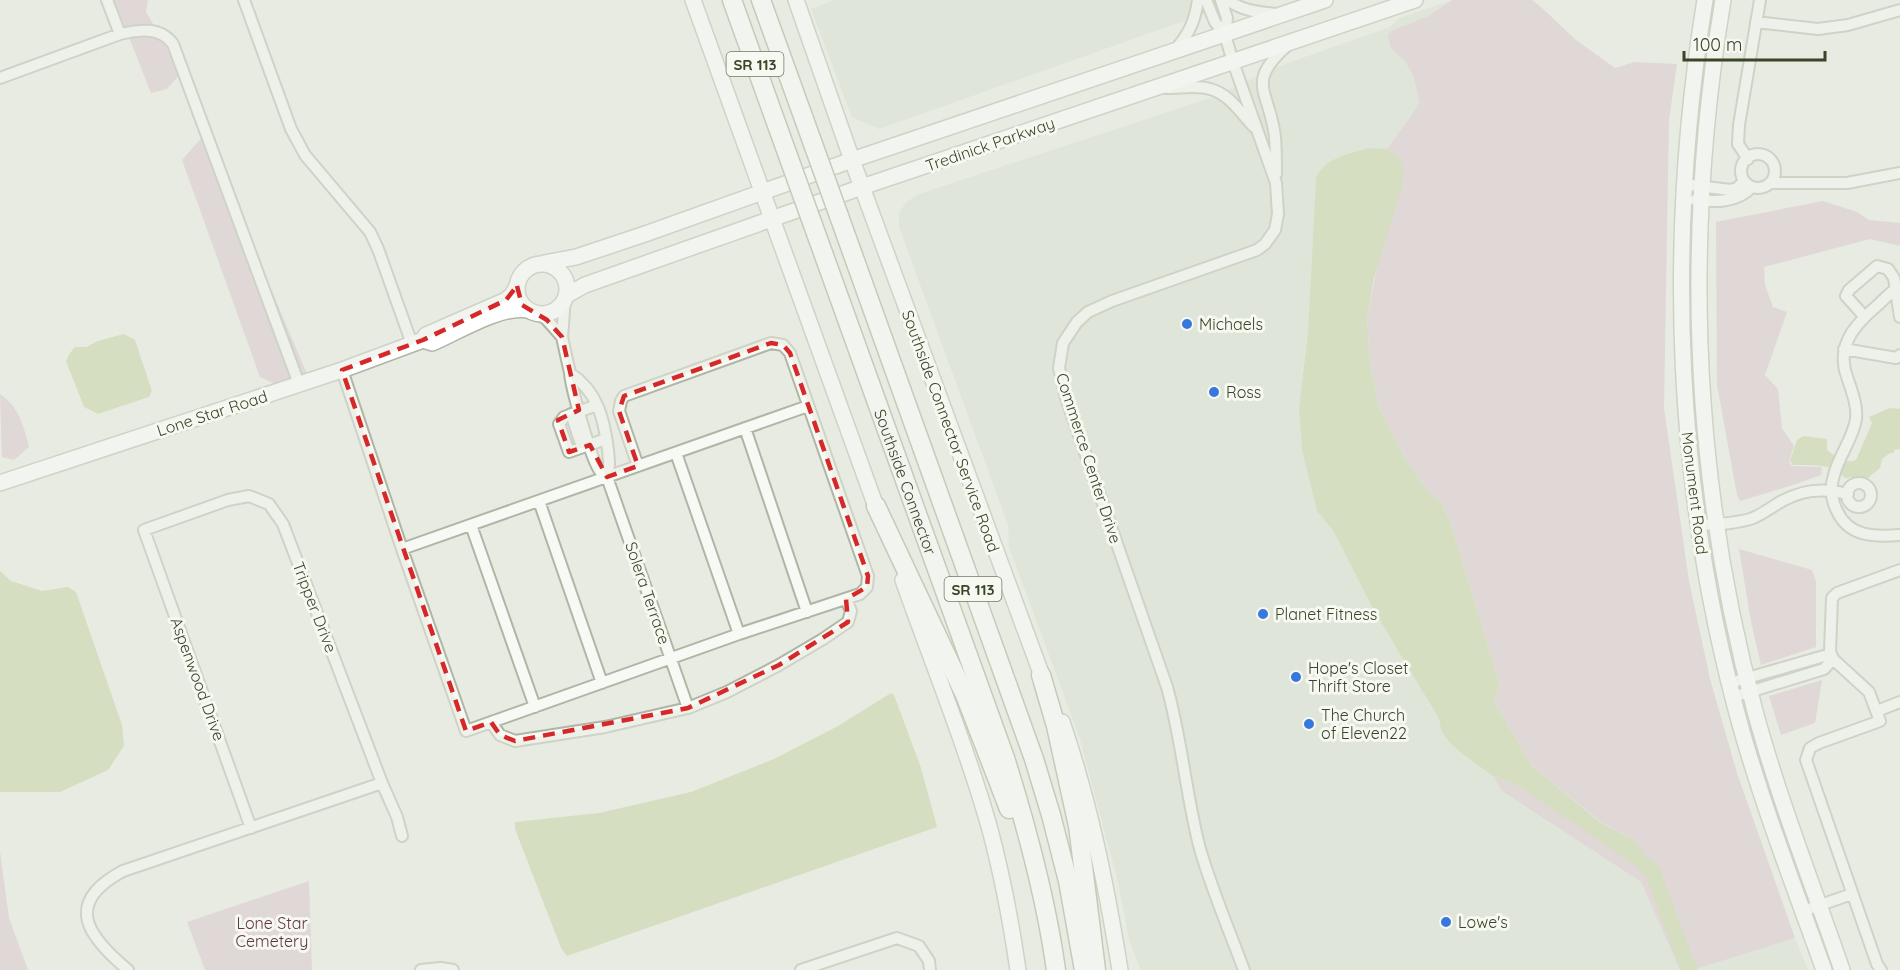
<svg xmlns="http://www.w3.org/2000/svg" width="1900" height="970" font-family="Quicksand,sans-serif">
	<rect width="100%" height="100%" fill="#e7ebe1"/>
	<!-- built -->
	<path fill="#d7ddcf" d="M835,0H1243L879,129L852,117L811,9Z
		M1452,0L1428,16L1391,31V49L1404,60L1414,77L1419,103L1410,120L1396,135L1387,149L1369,148L1316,178L1308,332L1299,408L1302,450L1317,511L1334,532L1372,607L1423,691L1426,699L1439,719L1441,730L1465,756L1493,776L1502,791L1641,882L1680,970H1141L1129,940L1118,882L1079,736L1009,547L1008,525L899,227V213L906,202L919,194L1213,97L1274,68L1390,27L1399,18Z
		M1795,938L1808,970H1693L1760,949Z"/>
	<!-- green -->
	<path fill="#d6c1cb" d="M112,0H148L146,12L164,42L180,74L167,89L151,93L117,7Z
		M1452,0H1532L1541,7L1576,40L1615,68L1635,62L1677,64L1669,120L1664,408L1689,581L1710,679L1737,773L1795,938L1693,970H1680L1641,882L1502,791L1493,776L1519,786L1635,841L1601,822L1532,766L1494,701L1500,686L1450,521L1442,504L1427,490L1405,458L1379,408L1370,363L1367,319L1398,156L1387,149C1397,133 1410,120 1419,103L1414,77L1404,60L1391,49L1388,36L1391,31L1428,16Z
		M205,134L307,374L275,384L260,377L182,160Z
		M1823,201L1857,212L1869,220L1900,223V246L1870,239L1764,267L1765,285L1773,307L1787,312L1765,375L1778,389L1782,428L1794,446L1789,462L1792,466L1822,467L1821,475L1793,485L1740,501L1737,495L1717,385L1716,222Z
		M0,394C19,407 24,426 29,447L14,460L2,457Z
		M1739,549L1812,570L1816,582V647L1761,665L1751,622Z
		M1822,680L1815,723L1781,735L1769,696Z
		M0,851L9,918L28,970H0Z
		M309,881L312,970H205L187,922Z"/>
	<!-- water -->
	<path fill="#bfcf98" d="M1369,148L1387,149L1398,156L1404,169L1402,186L1374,278L1367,319L1370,363L1379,408L1405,458L1427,490L1442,504L1450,521L1500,686L1494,701L1532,766L1600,822L1635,841L1642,851L1647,863L1644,866L1634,865L1519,786L1493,776L1465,756L1450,743L1441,730L1439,719L1372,607L1334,532L1317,511L1302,450L1299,408L1308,332L1316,178C1324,158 1349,154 1369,148Z
		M124,334L135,340L152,391L149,397L98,414L84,407L66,361L70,353L75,347H86L98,341Z
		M1890,408L1900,409V449L1894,450V453H1890L1882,459L1880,468L1867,479L1855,477L1845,478C1834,463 1810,465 1793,465L1790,461L1797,440L1803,436L1827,439V450C1835,457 1846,464 1856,460L1872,423L1869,417Z
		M0,571L11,581L42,591L68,587L76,592L122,725L124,746L108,770L60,792H0Z
		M891,693L894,695L921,768L937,827L567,956L561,948L515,829V822L599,813L691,792L774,759L838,726Z"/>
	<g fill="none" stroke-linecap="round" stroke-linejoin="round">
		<!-- river -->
		<path stroke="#bfcf98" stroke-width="16" d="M1645,865L1653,873L1689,970"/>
		<defs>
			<path id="street" d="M107,0L120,34
				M244,0L291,129L305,155L370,232L378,249L412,344
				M1206,0L1215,22L1225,35
				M1221,0L1227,18L1225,35L1233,62L1276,183L1278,214L1275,230L1265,244L1257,250L1112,301L1088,312L1077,322L1063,343L1059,368L1066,398L1167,687C1182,740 1186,796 1200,849C1212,890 1229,930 1244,970
				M1227,0C1243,11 1258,12 1277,14
				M1756,22L1818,29L1848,25L1900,10
				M1175,50C1189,34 1195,21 1198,0
				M0,78L120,34C139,30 160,26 173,44L299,384
				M1167,88C1181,88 1197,85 1210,89C1228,93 1241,113 1253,126
				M1741 171a17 17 0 1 1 34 0a17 17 0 1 1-34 0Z
				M1748,159L1738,144L1739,125L1760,0
				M1276,174C1276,162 1276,149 1275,137C1270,91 1244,83 1288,45
				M1770,183H1847L1900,173
				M1683,184L1730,190L1737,188L1744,181
				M1695,200C1715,202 1737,203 1752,187
				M1900,286C1892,291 1885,298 1879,304C1859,321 1838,341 1845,370C1849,385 1858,403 1856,419C1853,439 1839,455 1834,475C1830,487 1831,499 1837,511C1849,537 1874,537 1900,535
				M565,299L562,337L570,373
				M539,314L547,320L562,337
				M1864,316L1846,296L1849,290L1877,266L1888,269L1894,278L1900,317
				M1844,349L1896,358L1900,355
				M342,370L402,549L466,731L739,634L860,594L867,587L868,576L790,353L783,345L771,343L624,396L621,401L619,411L638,466
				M570,373C598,392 604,419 608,450C609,461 610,467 607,477C604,475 601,473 600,471C591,460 571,387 570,373Z
				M597,405L564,417L559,424L569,452L606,439
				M571,414L582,447
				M745,428L807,612
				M676,453L739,634
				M607,477L688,708
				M1847 495a12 12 0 1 1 24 0a12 12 0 1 1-24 0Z
				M539,501L602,683
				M471,525L535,707
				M1698,525C1716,524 1736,524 1753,518C1762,514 1769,509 1777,504C1800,490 1822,487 1848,494
				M402,549L808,406
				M1730,683L1824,656L1833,659
				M1733,697L1824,669L1833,659
				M1877,711L1900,702
				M491,722L500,735L515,741L605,727L688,708L727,692L779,665L823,639L848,622L851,611L846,599
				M251,828L144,530L228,500L249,496L269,504L283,524L382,783L397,817L402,836
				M1803,911L1852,894
				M128,970C87,936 63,903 123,871L382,783
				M421,970L441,968L453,970
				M801,970L897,938L919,946L929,961L930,970
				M1881,970L1877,964L1806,760L1810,748L1819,743L1880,721L1869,692L1833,659L1830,651L1832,598L1837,593L1900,570"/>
			<path id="secondary" d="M693,0L879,515
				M796,0L852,160L1045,684
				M1705,0C1665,245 1675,496 1743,735C1766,814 1796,892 1824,970
				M1723,0C1683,241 1692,479 1756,715C1780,802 1813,886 1842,970
				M544,263L576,257L645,234L852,160L1325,0
				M517 289a25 25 0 1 1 50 0a25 25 0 1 1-50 0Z
				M517,286L512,295L506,300L426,335L423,340L432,343C456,333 501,305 527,310
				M567,295L585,285L862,187L1415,0
				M0,483L342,370L423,340
				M903,580C932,662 965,743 989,826C1002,874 1011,922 1018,970
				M1062,722C1090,804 1106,884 1120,970"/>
			<g id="highway">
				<path d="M732,0L778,128"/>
				<path d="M761,0L804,119"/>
				<path d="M839,216L1034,759L1051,815L1068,881L1084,970"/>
				<path id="s1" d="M813,225L1005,758C1027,828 1046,898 1056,970"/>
				<path d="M876,506L965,695L1009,809"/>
				<path d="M1041,675L1056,726L1078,826L1096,970"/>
			</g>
		</defs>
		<!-- street casing -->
		<use href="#street" stroke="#afb6a5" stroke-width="14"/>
		<!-- secondary casing -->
		<use href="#secondary" stroke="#afb6a5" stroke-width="18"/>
		<!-- highway casing -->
		<use href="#highway" stroke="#99a486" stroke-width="21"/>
		<!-- street -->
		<use href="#street" stroke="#f7f9f4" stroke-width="10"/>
		<!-- secondary -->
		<use href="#secondary" stroke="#fff" stroke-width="15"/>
		<!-- highway -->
		<use href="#highway" stroke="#fff" stroke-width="18"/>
		<defs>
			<path id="highway-bridge" d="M804,119L839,216
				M778,128L813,225"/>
		</defs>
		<!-- highway-bridge casing -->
		<use href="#highway-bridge" stroke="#99a486" stroke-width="21" stroke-linecap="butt"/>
		<!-- highway-bridge -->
		<use href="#highway-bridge" stroke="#fff" stroke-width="18"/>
	</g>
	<!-- marked area -->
	<path d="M0 0H1900V970H0ZM517,286L522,305L547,320L562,337L579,410L558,420L569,452L590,445L607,477L638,466L619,411L624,396L771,343L783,345L790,353L868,576L867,587L846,599L848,622L779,665L688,708L515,741L500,735L491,722L466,731L342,370L423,340L506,300Z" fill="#e7ebe1" fill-opacity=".55" fill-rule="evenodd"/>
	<path fill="none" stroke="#d62828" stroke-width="4.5" stroke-dasharray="12 8" stroke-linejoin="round" d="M517,286L522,305L547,320L562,337L579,410L558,420L569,452L590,445L607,477L638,466L619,411L624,396L771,343L783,345L790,353L868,576L867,587L846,599L848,622L779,665L688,708L515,741L500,735L491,722L466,731L342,370L423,340L506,300Z"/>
	<!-- markers -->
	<g fill="#3877de" stroke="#f6f8f1" stroke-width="2">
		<circle cx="1187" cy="324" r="6"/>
		<circle cx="1214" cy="392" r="6"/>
		<circle cx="1263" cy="614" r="6"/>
		<circle cx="1296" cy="677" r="6"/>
		<circle cx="1309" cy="724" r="6"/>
		<circle cx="1446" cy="922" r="6"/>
	</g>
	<g text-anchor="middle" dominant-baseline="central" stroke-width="6" stroke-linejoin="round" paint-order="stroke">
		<!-- shield labels -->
		<g fill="#f6f8f1" stroke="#727b64" stroke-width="1.5">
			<rect x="726.5" y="52" width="57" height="24" rx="4.5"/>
			<rect x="944.5" y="577" width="57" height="24" rx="4.5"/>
		</g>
		<g font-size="15" font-weight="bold" fill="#394527">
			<text x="755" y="64">SR 113</text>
			<text x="973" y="589">SR 113</text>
		</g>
		<!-- street labels -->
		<g font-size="16" fill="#394527" stroke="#f6f8f1">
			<text transform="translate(990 144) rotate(-19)">Tredinick Parkway</text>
			<text transform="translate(212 413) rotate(-18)">Lone Star Road</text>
			<text transform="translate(951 431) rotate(70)">Southside Connector Service Road</text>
			<text transform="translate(1089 458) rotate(72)">Commerce Center Drive</text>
			<text stroke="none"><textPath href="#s1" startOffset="273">Southside Connector</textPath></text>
			<text transform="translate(1695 493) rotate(83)">Monument Road</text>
			<text transform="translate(648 593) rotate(71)">Solera Terrace</text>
			<text transform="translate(315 607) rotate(69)">Tripper Drive</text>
			<text transform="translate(198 679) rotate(70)">Aspenwood Drive</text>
		</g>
		<!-- poi labels -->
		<g font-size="16" fill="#394527" stroke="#f6f8f1" text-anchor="start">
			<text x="1199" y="324">Michaels</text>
			<text x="1226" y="392">Ross</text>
			<text x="1275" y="614">Planet Fitness</text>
			<text x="1308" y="668">Hope's Closet<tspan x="1308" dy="18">Thrift Store</tspan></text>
			<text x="1321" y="715">The Church<tspan x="1321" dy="18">of Eleven22</tspan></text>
			<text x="1458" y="922">Lowe's</text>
		</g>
		<!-- park labels -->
		<g font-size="16" fill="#623347" stroke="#f6f8f1">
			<text x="272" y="923">Lone Star<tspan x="272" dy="18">Cemetery</tspan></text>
		</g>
	</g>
	<!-- scale -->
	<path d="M1684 51v9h141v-9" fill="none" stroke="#394527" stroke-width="3"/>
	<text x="1693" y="51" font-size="18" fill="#394527" stroke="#f6f8f1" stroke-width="4.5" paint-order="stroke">100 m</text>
</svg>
